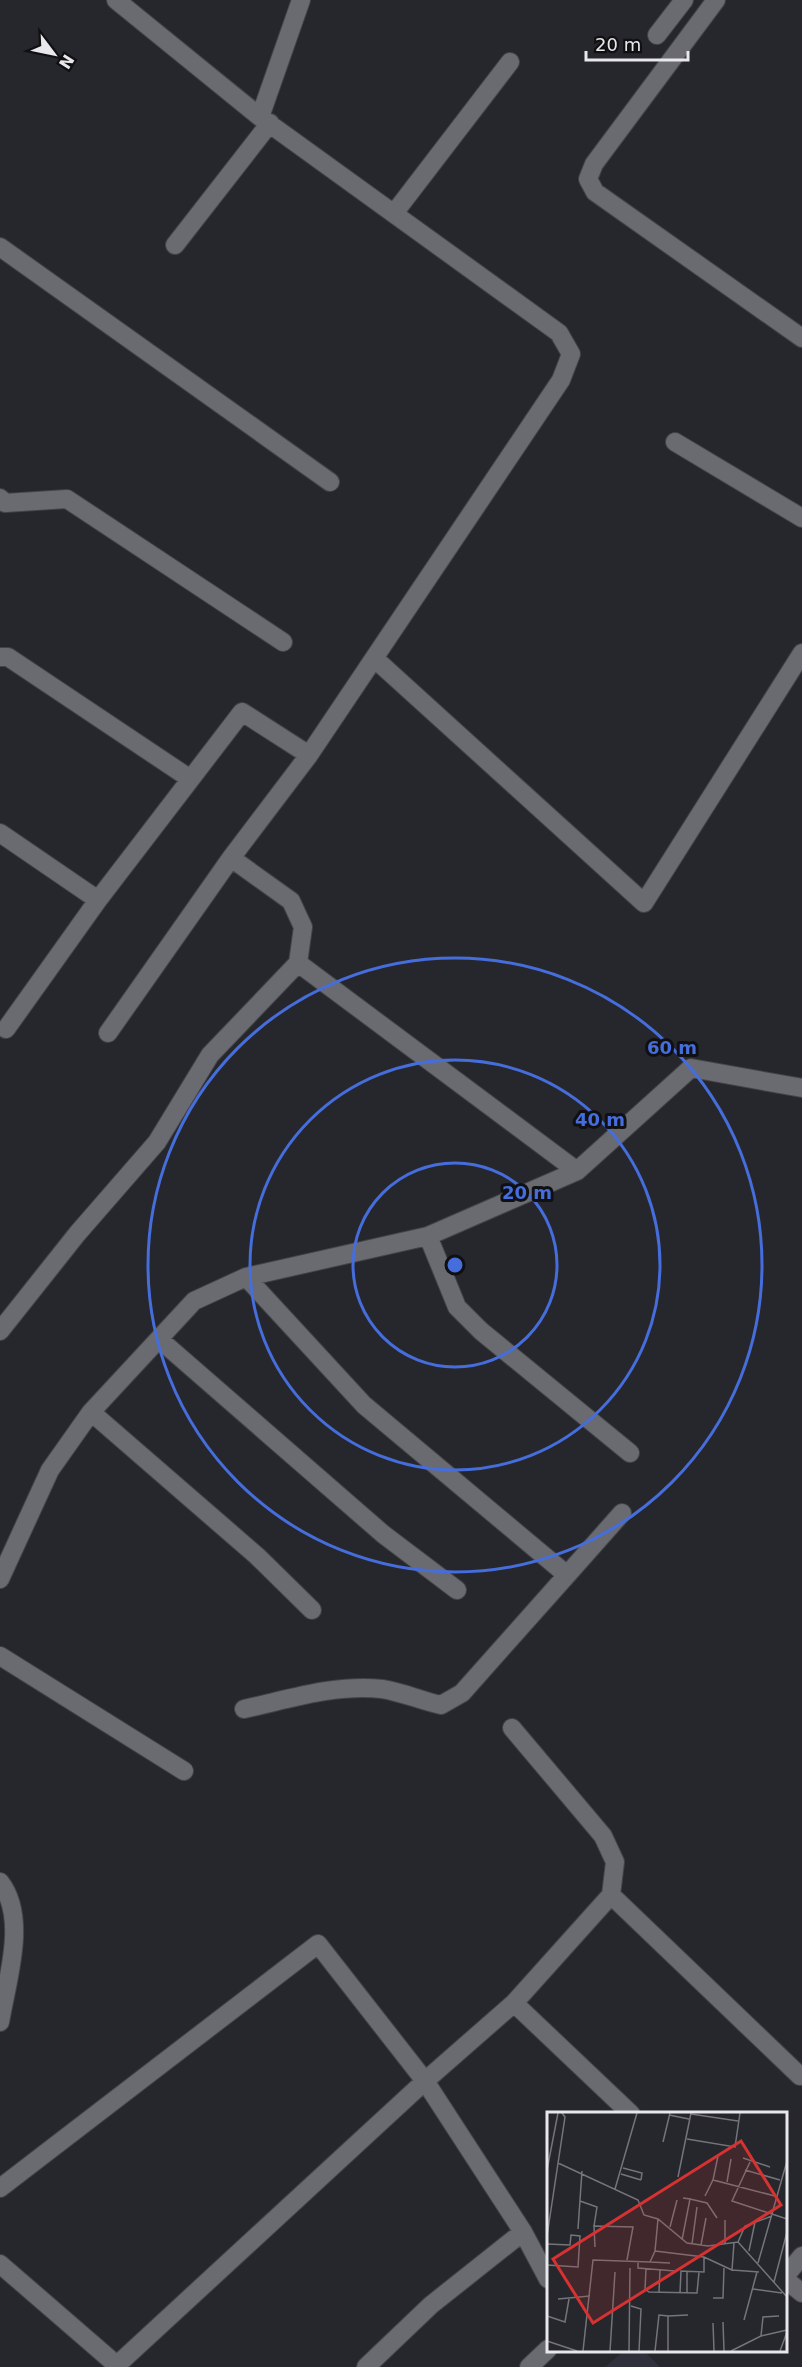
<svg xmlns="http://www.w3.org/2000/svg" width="802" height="2367" font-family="'DejaVu Sans',sans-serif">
	<rect width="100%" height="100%" fill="#26272c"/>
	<!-- built -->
	<path fill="#2f303b" d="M625,2350L644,2351L660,2367H605Z"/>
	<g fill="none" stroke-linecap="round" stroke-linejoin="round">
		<defs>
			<path id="street" d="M716,0L594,164L588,179L595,192L802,338
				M657,35L684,0
				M260,117L301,0
				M395,212L510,62
				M175,245L270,123
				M0,247L330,482
				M675,442L802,518
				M0,498L5,503L67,499L283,642
				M0,657H8L189,778
				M374,658L644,903L802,653
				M0,833L98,900
				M298,963L577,1171
				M6,1029L98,900L242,712L309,755
				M108,1033L231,858
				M428,1236L457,1307L481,1331L630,1453
				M246,1277L364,1405L567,1575L622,1513
				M0,1331L77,1234L157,1142L210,1055L298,963L303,927L291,901L231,858L309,755L561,380L571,354L559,333L260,117L116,0
				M159,1339L383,1534L457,1590
				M91,1412L257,1556L312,1610
				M0,1579L50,1470L91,1412L194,1301L246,1277L428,1236L577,1171L691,1068L802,1088
				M0,1656L184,1771
				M244,1709C290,1699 335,1684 382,1689C402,1692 422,1701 441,1705L462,1693L567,1575
				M0,1882C28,1918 7,1980 0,2022
				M611,1895L800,2076
				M514,2003L631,2114
				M0,2188L318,1944L425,2081L523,2232L548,2279
				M0,2264L119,2367
				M786,2275L802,2256
				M786,2280L802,2293
				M117,2365L425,2081L514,2003L611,1895L615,1862L603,1836L512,1728
				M366,2367L431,2305L523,2232
				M529,2367L548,2349"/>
		</defs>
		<!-- street casing -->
		<use href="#street" stroke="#434448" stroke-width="20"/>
		<!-- street -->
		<use href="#street" stroke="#6a6b71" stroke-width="18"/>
	</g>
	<!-- distance rings -->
	<g fill="none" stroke="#466ddc" stroke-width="3">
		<circle cx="455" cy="1265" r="102"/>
		<circle cx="455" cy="1265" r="205"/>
		<circle cx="455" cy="1265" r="307"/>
	</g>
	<!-- overview -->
	<g transform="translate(547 2112)">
		<rect width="240" height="240" fill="#26272c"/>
		<path fill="none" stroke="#747479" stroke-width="1.5" d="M144,2L191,9M122,3L142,7M140,27L188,35L193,1M116,30L123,1M196,46L223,55M203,50L185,89L240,107M11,51L91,88L97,103L111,107L140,131L161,134L191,130L240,185M76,56L95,61L94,68M0,58L11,1M198,58L233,68M74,62L94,68M131,65L144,1M166,68L171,44M180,70L184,47M68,77L90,1M158,84L166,68L228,84M143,87L160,91L170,106M33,89L50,95L47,114M123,115L130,88M31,117L35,59M0,124L18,5L15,1M135,128L143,87L136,86M191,130L198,114L225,104M0,132L23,133L24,123L33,124L31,155L0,153M145,132L150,95M178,132V108M154,133L159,106M48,135L47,114L86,115L80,148M108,139L157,145L185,158L187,131M202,139L208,110M91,149V156L128,159M103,150L123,151M211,151L240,49M99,157L98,177L102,180L150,181L152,160M185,158L212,160M227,170L240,120M206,177L235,181M112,180L113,158M133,181L134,159L157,160V145M140,181V159M166,186H176L177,156M11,187L43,184M84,194L94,197L92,239M0,204L18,210L22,187M121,204L141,203M197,208L210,160M176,210L177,239M166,211L167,239M214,224L216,205L232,204M0,229L30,239M36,239L46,148L103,150L108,139L111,107M63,239L68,160M82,239L83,156M108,239L112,203L121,204V239M184,239L214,224L240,218M233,239L240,220"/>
		<path fill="#d73232" fill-opacity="0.15" stroke="#d73232" stroke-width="3" d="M194,29L234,93L46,211L6,147Z"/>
		<rect width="240" height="240" fill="none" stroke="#e8e8ec" stroke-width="3"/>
	</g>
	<circle cx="455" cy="1265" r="9" fill="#466ddc" stroke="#101012" stroke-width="3"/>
	<g font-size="18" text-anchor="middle" font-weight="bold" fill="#466ddc" stroke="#101012" stroke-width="6" stroke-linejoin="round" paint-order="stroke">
		<text x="672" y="1054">60 m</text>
		<text x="600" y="1126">40 m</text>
		<text x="527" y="1199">20 m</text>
	</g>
	<!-- north arrow -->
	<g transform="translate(54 54) rotate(122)" stroke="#101012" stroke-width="4.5" paint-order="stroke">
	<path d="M0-4.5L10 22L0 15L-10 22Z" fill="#e8e8ec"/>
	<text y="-9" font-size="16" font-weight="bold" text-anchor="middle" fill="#e8e8ec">N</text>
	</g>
	<!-- scale -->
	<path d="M586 51v9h102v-9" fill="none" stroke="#e8e8ec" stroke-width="3"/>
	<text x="595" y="51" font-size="18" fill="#e8e8ec" stroke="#101012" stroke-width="4.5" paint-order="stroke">20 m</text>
</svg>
